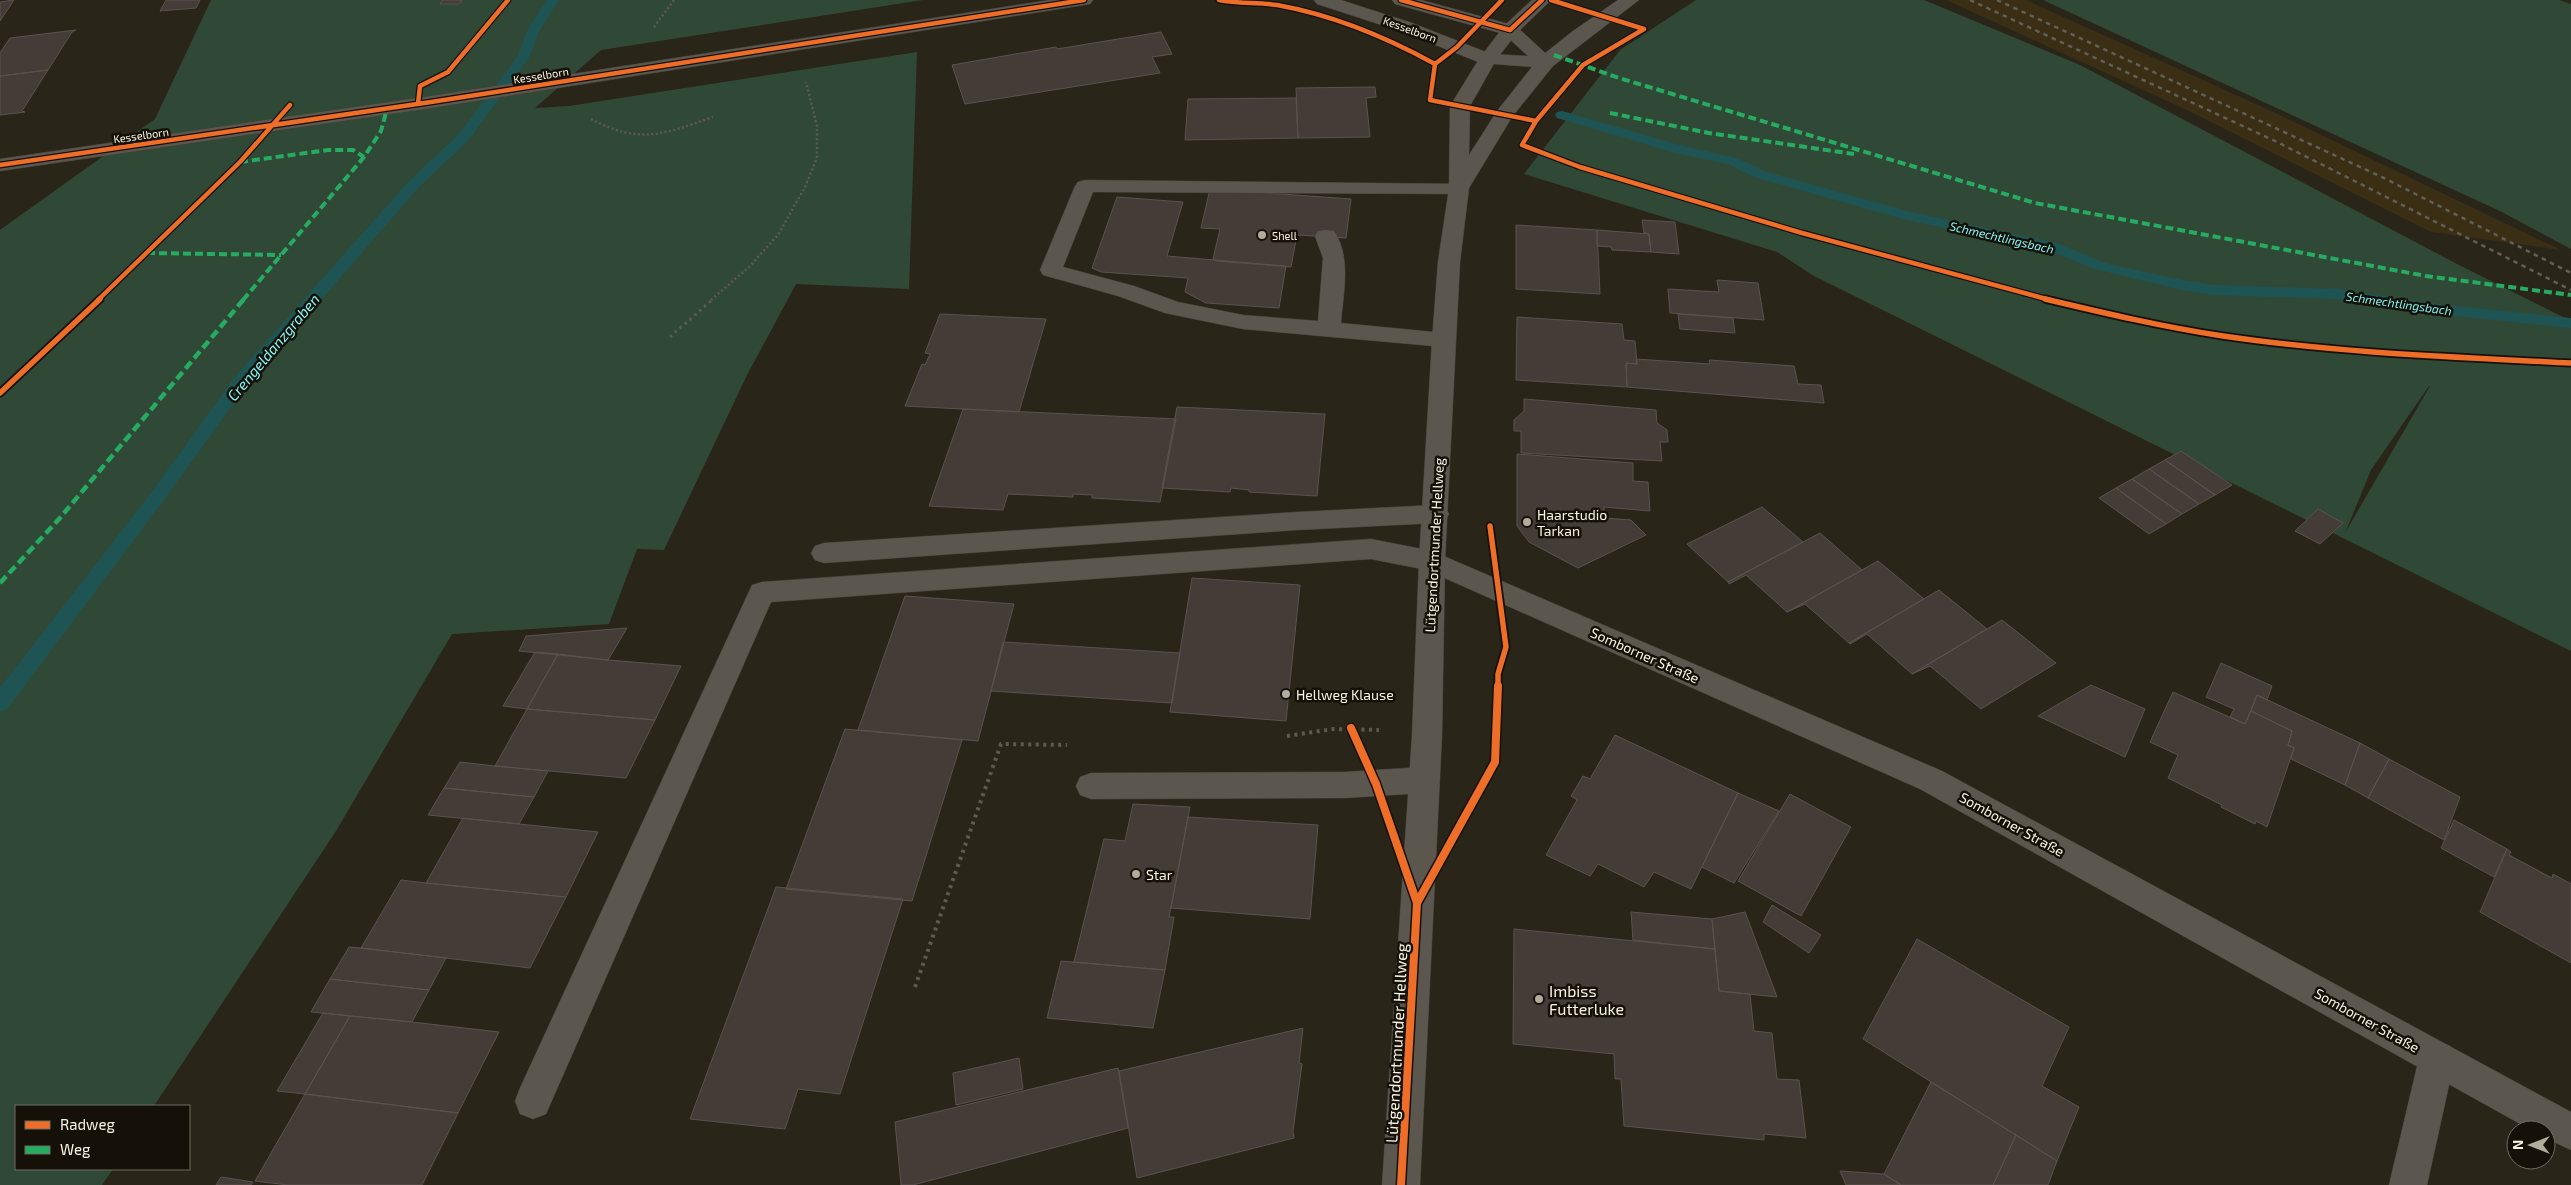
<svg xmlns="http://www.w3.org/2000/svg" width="2571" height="1185" font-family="'Exo 2',sans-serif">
	<rect width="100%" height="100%" fill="#2a2519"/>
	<!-- built -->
	<path fill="#3a2f15" d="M1946,0H2026L2267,109L2561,250L2431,232L2191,112Z"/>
	<!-- green -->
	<path fill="#304937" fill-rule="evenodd" d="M211,0H923L601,50L535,108L569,106L917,52L909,289L796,284L747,375L664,550L637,549L609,624L452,634L336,831L154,1106H16V1169H113L102,1185H0V230L155,119Z
		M1696,0H1924L2080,65L2457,264L2571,321V651L1814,276L1777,252L1524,174L1620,50ZM2429,386H2430L2345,533L2371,470Z
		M2043,0H2559L2571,4V249L2502,212Z"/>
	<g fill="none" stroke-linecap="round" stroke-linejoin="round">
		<!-- stream -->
		<path fill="#1f5454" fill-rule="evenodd" d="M547,0H559L539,31L530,56L468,141L419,187L247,385L163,501L7,709L0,711V688L151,493L235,377L409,181L458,135L518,56L527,31Z
			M1562,111L1683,146L1737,158L1764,171L1910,212L2057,243L2105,263L2182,280L2214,285L2338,289L2446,305L2571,318V328L2446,315L2338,299L2214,295L2182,290L2095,269L2048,250L1903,219L1754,177L1728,164L1675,153L1557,118L1555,115L1557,112Z"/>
	</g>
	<!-- building -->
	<path fill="#433c37" stroke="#5a524f" d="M14,0L0,21V2Z
		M166,0H200L196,8L160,11Z
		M443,0H462L459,4H440Z
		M76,30L72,32L48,70L0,76V53L10,38Z
		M1161,32L1172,54L1152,57L1160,73L965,104L952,65L1056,47L1057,49Z
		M48,70L22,111L25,112L0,115V76Z
		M1375,87L1376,97L1366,98L1370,137L1298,138L1296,88Z
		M1296,98L1298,138L1185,140L1188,99Z
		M1210,189L1351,199L1346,238L1297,235L1291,267L1217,261L1213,259L1220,229L1201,228Z
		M1117,197L1183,202L1167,256L1286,266L1279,308L1206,303L1185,292L1188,278L1101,272L1092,268Z
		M1642,220L1675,222L1679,254L1651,252L1649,234L1644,233Z
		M1516,225L1597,230L1600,294L1516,289Z
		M1597,230L1649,234L1651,252L1612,250L1611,247L1597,246Z
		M1717,280L1758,283L1764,320L1670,313L1668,289L1719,292Z
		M940,314L1046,319L1019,412L905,406L922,364L925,365L930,354L925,353Z
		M1678,314L1733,318L1735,333L1680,329Z
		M1517,317L1622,324L1624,340L1635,341L1637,364L1626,363L1627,387L1516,380Z
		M1636,359L1710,364L1709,360L1794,366L1798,384L1821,385L1824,403L1627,387L1626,363L1637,364Z
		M1524,399L1656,410L1657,423L1667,430L1668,442H1660L1662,461L1521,453V431H1514V420L1524,411Z
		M1177,407L1325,414L1317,496L1249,492V490L1231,488L1230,492L1162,488Z
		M963,409L1176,419L1160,502L1092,498V495L1073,494V497L1008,494L1003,510L929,506Z
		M2181,451L2232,485L2215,495L2165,460Z
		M1517,454L1633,463V481L1648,482L1650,511L1604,507V518L1631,520L1646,535L1578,568L1529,542L1517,526Z
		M2165,460L2215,495L2199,504L2149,469Z
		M2149,469L2199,504L2182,514L2132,479Z
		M2132,479L2182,514L2166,524L2116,488Z
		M2116,488L2166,524L2149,534L2099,498Z
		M1762,507L1803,542L1728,582L1687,544Z
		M2318,509L2343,523L2320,544L2295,531Z
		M1820,533L1862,570L1787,612L1746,575L1729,584L1728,582Z
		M1878,561L1924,599L1849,643L1805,604L1787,612Z
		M1192,578L1300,585L1286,721L1170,712Z
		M1939,590L1987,629L1912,674L1867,634L1850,644L1849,643Z
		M905,596L1014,604L978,741L858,730Z
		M2002,620L2056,663L1981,709L1930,666L1912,674Z
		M627,628L608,660L519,651L526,636Z
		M1003,642L1180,653L1172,703L991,691Z
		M535,652L558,654L527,709L503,706Z
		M558,654L608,660L681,666L655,720L527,709Z
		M2221,663L2272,686L2267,700L2257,695L2245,724L2230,717L2234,709L2206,697Z
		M2091,685L2145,709L2125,757L2038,716Z
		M2173,692L2245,724L2251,711L2292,731L2288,745L2294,748L2267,827L2256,821L2255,824L2221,807L2222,805L2168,778L2178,755L2150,742Z
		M2257,695L2360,743L2345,785L2291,759L2294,748L2288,745L2292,731L2251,711Z
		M527,709L655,720L626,778L495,766Z
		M845,729L962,740L912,901L786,889Z
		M1615,735L1738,793L1691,889L1654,872L1644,887L1598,864L1590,876L1546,855L1577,800L1571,796L1583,776L1590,779Z
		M2360,743L2389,759L2368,798L2345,785Z
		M2389,759L2460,797L2444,840L2368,798Z
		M460,762L495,766L548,771L534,797L444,788Z
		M444,788L534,797L519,824L428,815Z
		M1738,793L1779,811L1734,883L1702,867Z
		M1790,794L1851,827L1801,916L1738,881Z
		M1133,804L1190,807L1169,917H1174L1165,970L1074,962L1104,839L1125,841Z
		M1188,817L1318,825L1310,919L1171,908Z
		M463,818L519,824L598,832L566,897L426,883Z
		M2454,820L2507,849L2494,877L2441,848Z
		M2507,849L2511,852L2509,855L2552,878L2553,874L2571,884V963L2480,912Z
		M401,880L426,883L566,897L530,968L361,948Z
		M776,887L903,899L840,1094L798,1089L785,1129L690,1119Z
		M1772,905L1821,935L1809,953L1763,922Z
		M1631,912L1712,919L1715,949L1633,940Z
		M1745,912L1777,997L1719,991L1712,919Z
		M1514,929L1715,949L1719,991L1750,994L1754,1031L1772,1033L1777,1079L1799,1080L1806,1138L1764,1134V1140L1624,1126L1621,1079H1615L1614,1054L1513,1044Z
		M1917,939L2069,1027L2042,1086L2079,1107L2057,1161L1863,1039Z
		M349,947L361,948L446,958L429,990L330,979Z
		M1061,961L1165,970L1153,1028L1047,1018Z
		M330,979L429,990L412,1022L311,1012Z
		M323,1013L350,1016L305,1094L277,1091Z
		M350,1016L412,1022L499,1032L458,1113L305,1094Z
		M1303,1028L1299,1063L1302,1064L1293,1131L1294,1138L1137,1178L1119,1071Z
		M1019,1058L1023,1089L956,1105L953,1073Z
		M1118,1068L1128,1128L913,1185H901L895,1122Z
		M1931,1082L2016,1135L1993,1185H1901L1884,1174Z
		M305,1094L458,1113L422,1185H288L255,1181Z
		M2016,1135L2057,1161L2048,1185H1993Z
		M1840,1171L1884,1174L1901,1185H1846Z
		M221,1177L253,1182L251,1185H216Z"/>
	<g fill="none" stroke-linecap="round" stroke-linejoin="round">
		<defs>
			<path id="service" d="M1085,180L1466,184L1469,188L1466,192L1459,194L1093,192L1063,267L1134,286L1178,302L1243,315L1318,321L1323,258L1315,236L1318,231L1326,230L1334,231C1352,258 1343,294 1341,323L1444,333L1452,335L1456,340L1452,345L1444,347L1243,329L1165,313L1118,296L1043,275L1040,270L1075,186L1078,182Z
				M1436,505L1445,507L1449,514L1445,521L1436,523L1297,530L824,563L815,560L811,553L815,546L824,543L1297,512Z
				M1371,539L1432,551L1442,554L1445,561L1442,568L1432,571L1371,559L771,602L546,1114L533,1119L520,1114L515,1101L520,1088L752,585L762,582Z
				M1424,767L1435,771L1439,780L1435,789L1424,793L1345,798L1091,799L1080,795L1076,786L1080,777L1091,773L1345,772Z
				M2437,1041L2450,1046L2455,1058L2427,1185H2389L2419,1058L2424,1046Z"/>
			<path id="minor" d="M1432,551L1942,771L2571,1112V1150L2546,1138V1130H2531L1920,789L1422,568L1419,561L1422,554Z"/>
			<path id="tertiary" d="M1050,0H1093L1090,4L1084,5L431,108L0,171V159L431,96Z
				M1314,0H1341L1412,23L1491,54L1528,56L1504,34L1395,4L1392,0H1421L1516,26L1555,62L1553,66L1546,68L1481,63L1400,31L1317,4Z"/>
			<path id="secondary" d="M1532,0H1551L1516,34L1496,60L1470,106L1469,155L1497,111L1539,58L1573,31L1618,0H1639L1553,66L1512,117L1469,188L1460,262L1456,340L1445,561L1442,735L1420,1185H1382L1412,735L1419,561L1432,340L1438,262L1449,188L1450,106L1479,59L1504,26Z"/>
		</defs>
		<!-- service casing -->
		<use href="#service" stroke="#444037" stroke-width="1"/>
		<!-- minor casing -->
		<use href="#minor" stroke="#444037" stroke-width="1"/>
		<!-- tertiary casing -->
		<use href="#tertiary" stroke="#444037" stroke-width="1"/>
		<!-- secondary casing -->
		<use href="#secondary" stroke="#444037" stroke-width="1"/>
		<!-- path-far2 -->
		<path stroke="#5d5a52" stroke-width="2.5" stroke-dasharray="2 2.5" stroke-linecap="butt" d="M654,27L674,0
			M591,119C640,145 664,134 713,117
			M96,300L228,173
			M711,300L749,267L778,235L805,187L817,158V126L806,82"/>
		<!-- path-far1 -->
		<path stroke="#5d5a52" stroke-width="3" stroke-dasharray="2.5 4" stroke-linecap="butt" d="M670,337L713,299
			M0,393L97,299"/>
		<!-- path -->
		<path stroke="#5d5a52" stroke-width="4" stroke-dasharray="3 4.5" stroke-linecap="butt" d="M1287,736L1333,729L1379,730
			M915,987L1001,744L1067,745"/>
		<!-- service -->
		<use href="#service" fill="#5b574f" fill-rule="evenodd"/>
		<!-- minor -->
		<use href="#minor" fill="#5b574f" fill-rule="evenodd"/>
		<!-- tertiary -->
		<use href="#tertiary" fill="#5b574f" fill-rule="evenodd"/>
		<!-- secondary -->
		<use href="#secondary" fill="#5b574f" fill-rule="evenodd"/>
		<!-- rail -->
		<path stroke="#625f55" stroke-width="2.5" stroke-dasharray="4.5 4.5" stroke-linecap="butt" d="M1970,0L2273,140L2571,290
			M1997,0L2384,178L2571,273"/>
		<!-- quiet-far1 -->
		<path stroke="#26ab63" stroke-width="4" stroke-dasharray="8 4" stroke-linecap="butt" d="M1554,55L1619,78L2035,203L2426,276L2571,295
			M1610,113L1709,133L1854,154
			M240,162L328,150H353L364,157
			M147,253L281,255
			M243,300L364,157L381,131L387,109"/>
		<!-- quiet -->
		<path stroke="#26ab63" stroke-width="4.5" stroke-dasharray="9 4.5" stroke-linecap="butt" d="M0,583L59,519L244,299"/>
		<defs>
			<path id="cycleway-far2" d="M1219,0C1238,4 1257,2 1277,5C1333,15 1386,37 1435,64L1430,100L1536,121
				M1401,0L1510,30L1542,0
				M1551,0L1644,29
				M1644,29L1583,65L1536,121L1522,145L1580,167L1802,233L2050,300
				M1435,64L1457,47L1502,0
				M418,104L420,86L448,72L508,0
				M0,165L431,102L1084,0
				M98,300L240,162L290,105"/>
			<path id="cycleway-far1" d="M2045,299C2104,313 2163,327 2223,336C2338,353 2455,357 2571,363
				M0,393L100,299
				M1490,526L1506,647L1498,674V687"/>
			<path id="cycleway" d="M1351,728L1376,784L1417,903L1401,1185
				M1417,903L1495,762L1498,686"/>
		</defs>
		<!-- cycleway-far2 casing -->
		<use href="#cycleway-far2" stroke="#151108" stroke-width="7"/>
		<!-- cycleway-far1 casing -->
		<use href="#cycleway-far1" stroke="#151108" stroke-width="9"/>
		<!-- cycleway casing -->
		<use href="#cycleway" stroke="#151108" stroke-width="11"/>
		<!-- cycleway-far2 -->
		<use href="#cycleway-far2" stroke="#ee6e29" stroke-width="4.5"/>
		<!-- cycleway-far1 -->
		<use href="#cycleway-far1" stroke="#ee6e29" stroke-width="5.5"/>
		<!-- cycleway -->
		<use href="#cycleway" stroke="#ee6e29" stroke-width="8"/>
	</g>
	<!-- markers -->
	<g fill="#b1ac9e" stroke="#151108" stroke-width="2">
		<circle cx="1262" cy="235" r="5"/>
		<circle cx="1527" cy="522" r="5"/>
		<circle cx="1286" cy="694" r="5"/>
		<circle cx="1136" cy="874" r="5"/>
		<circle cx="1539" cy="999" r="5"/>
	</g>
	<g text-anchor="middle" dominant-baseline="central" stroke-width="5" stroke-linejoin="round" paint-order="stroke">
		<!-- far-street labels -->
		<g font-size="11" fill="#f9f4e6" stroke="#151108">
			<text transform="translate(1410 29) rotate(20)">Kesselborn</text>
			<text transform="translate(541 75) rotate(-9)">Kesselborn</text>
			<text transform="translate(141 135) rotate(-8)">Kesselborn</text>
		</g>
		<!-- far-poi labels -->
		<g font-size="11" fill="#f9f4e6" stroke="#151108" text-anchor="start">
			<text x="1272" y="235">Shell</text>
		</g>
		<!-- far-water labels -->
		<g font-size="12" font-style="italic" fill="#83f6f8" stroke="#151108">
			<text transform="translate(2002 237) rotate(13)">Schmechtlingsbach</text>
			<text transform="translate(2399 303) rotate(8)">Schmechtlingsbach</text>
		</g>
		<!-- poi labels -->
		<g font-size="14" fill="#f9f4e6" stroke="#151108" text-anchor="start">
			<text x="1537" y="514">Haarstudio<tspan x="1537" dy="16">Tarkan</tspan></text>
			<text x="1296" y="694">Hellweg Klause</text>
			<text x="1146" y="874">Star</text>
		</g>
		<!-- street labels -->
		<g font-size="14" fill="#f9f4e6" stroke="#151108">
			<text transform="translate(1434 545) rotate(-87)">Lütgendortmunder Hellweg</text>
			<text transform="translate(1645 655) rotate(24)">Somborner Straße</text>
			<text transform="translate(2012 824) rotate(29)">Somborner Straße</text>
			<text transform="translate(2367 1020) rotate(29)">Somborner Straße</text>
		</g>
		<!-- water labels -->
		<g font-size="15" font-style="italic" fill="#83f6f8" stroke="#151108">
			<text transform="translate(273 347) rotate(-50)">Crengeldanzgraben</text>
		</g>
		<!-- near-poi labels -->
		<g font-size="16" fill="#f9f4e6" stroke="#151108" text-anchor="start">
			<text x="1549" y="990">Imbiss<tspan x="1549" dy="18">Futterluke</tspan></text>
		</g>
		<!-- near-street labels -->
		<g font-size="16" fill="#f9f4e6" stroke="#151108">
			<text transform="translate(1396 1043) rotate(-87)">Lütgendortmunder Hellweg</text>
		</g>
	</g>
	<!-- legend -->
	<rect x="15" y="1105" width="175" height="65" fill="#151108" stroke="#706c61"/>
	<rect x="25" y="1121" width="25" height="8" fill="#ee6e29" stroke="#706c61"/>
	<text x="60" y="1130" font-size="15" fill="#f9f4e6">Radweg</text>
	<rect x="25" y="1146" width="25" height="8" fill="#26ab63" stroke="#706c61"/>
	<text x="60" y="1155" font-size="15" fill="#f9f4e6">Weg</text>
	<!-- north arrow -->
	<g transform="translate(2531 1145) rotate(270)"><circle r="24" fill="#151108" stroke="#706c61"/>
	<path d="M0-4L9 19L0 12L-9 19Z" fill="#b1ac9e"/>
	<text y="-8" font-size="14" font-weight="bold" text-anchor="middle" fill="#f9f4e6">N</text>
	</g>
</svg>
